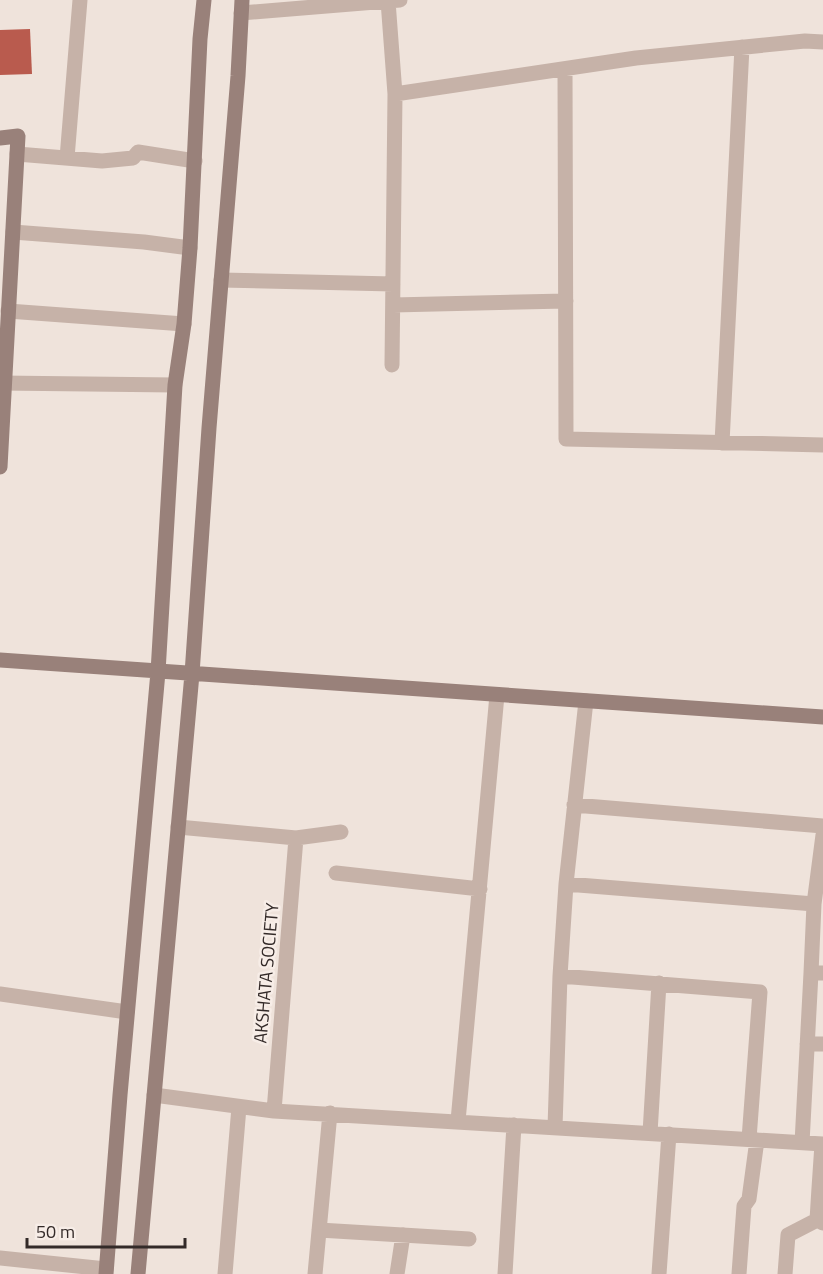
<svg xmlns="http://www.w3.org/2000/svg" width="823" height="1274" font-family="'Titillium Web',sans-serif">
	<rect width="100%" height="100%" fill="#efe3db"/>
	<!-- building -->
	<path fill="#b95b4e" d="M30,29L32,74L0,75V30Z"/>
	<g fill="none" stroke-linecap="round" stroke-linejoin="round">
		<!-- street -->
		<path stroke="#c6b2a8" stroke-width="15" d="M388,1L395,94L392,365
			M241,13L400,0
			M565,69L566,439L823,445
			M395,94L636,58L805,41L823,42
			M17,154L102,161L133,158L138,152L195,161
			M67,158L80,0
			M13,232L144,242L190,248
			M221,280L393,284
			M393,305L566,301
			M8,311L184,324
			M0,383L175,385
			M722,443L742,47
			M574,805L823,826
			M178,827L296,838L341,832
			M336,873L480,889
			M566,884L814,904
			M811,973L814,904L823,835
			M560,976L760,992L749,1139
			M0,994L127,1012
			M807,1044H823
			M154,1095L274,1111L823,1144
			M274,1111L296,838
			M458,1121L497,695
			M555,1127L560,976L566,884L586,701
			M650,1133L659,983
			M802,1143L811,973H823
			M822,1144L819,1188H823
			M819,1188L817,1220L823,1223
			M319,1230L469,1239
			M0,1258L106,1269
			M225,1274L239,1107
			M315,1274L330,1113
			M397,1274L403,1235
			M505,1274L514,1125
			M659,1274L669,1134
			M739,1274L744,1206L749,1199L757,1140
			M785,1274L788,1235L817,1220"/>
		<!-- secondary -->
		<path stroke="#99817a" stroke-width="15" d="M0,138L18,136L0,467
			M0,660L823,717
			M106,1274L120,1095L158,672L175,385L184,324L190,248L200,39L204,0
			M138,1274L192,674L209,428L238,76L242,0"/>
	</g>
	<g text-anchor="middle" dominant-baseline="central" stroke-width="5" stroke-linejoin="round" paint-order="stroke">
		<!-- street labels -->
		<g font-size="18" fill="#332a28" stroke="#f7ede7">
			<text transform="translate(266 973) rotate(-85)">AKSHATA SOCIETY</text>
		</g>
	</g>
	<!-- scale -->
	<path d="M27 1238v9h158v-9" fill="none" stroke="#332a28" stroke-width="3"/>
	<text x="36" y="1238" font-size="18" fill="#332a28" stroke="#f7ede7" stroke-width="4.5" paint-order="stroke">50 m</text>
</svg>
